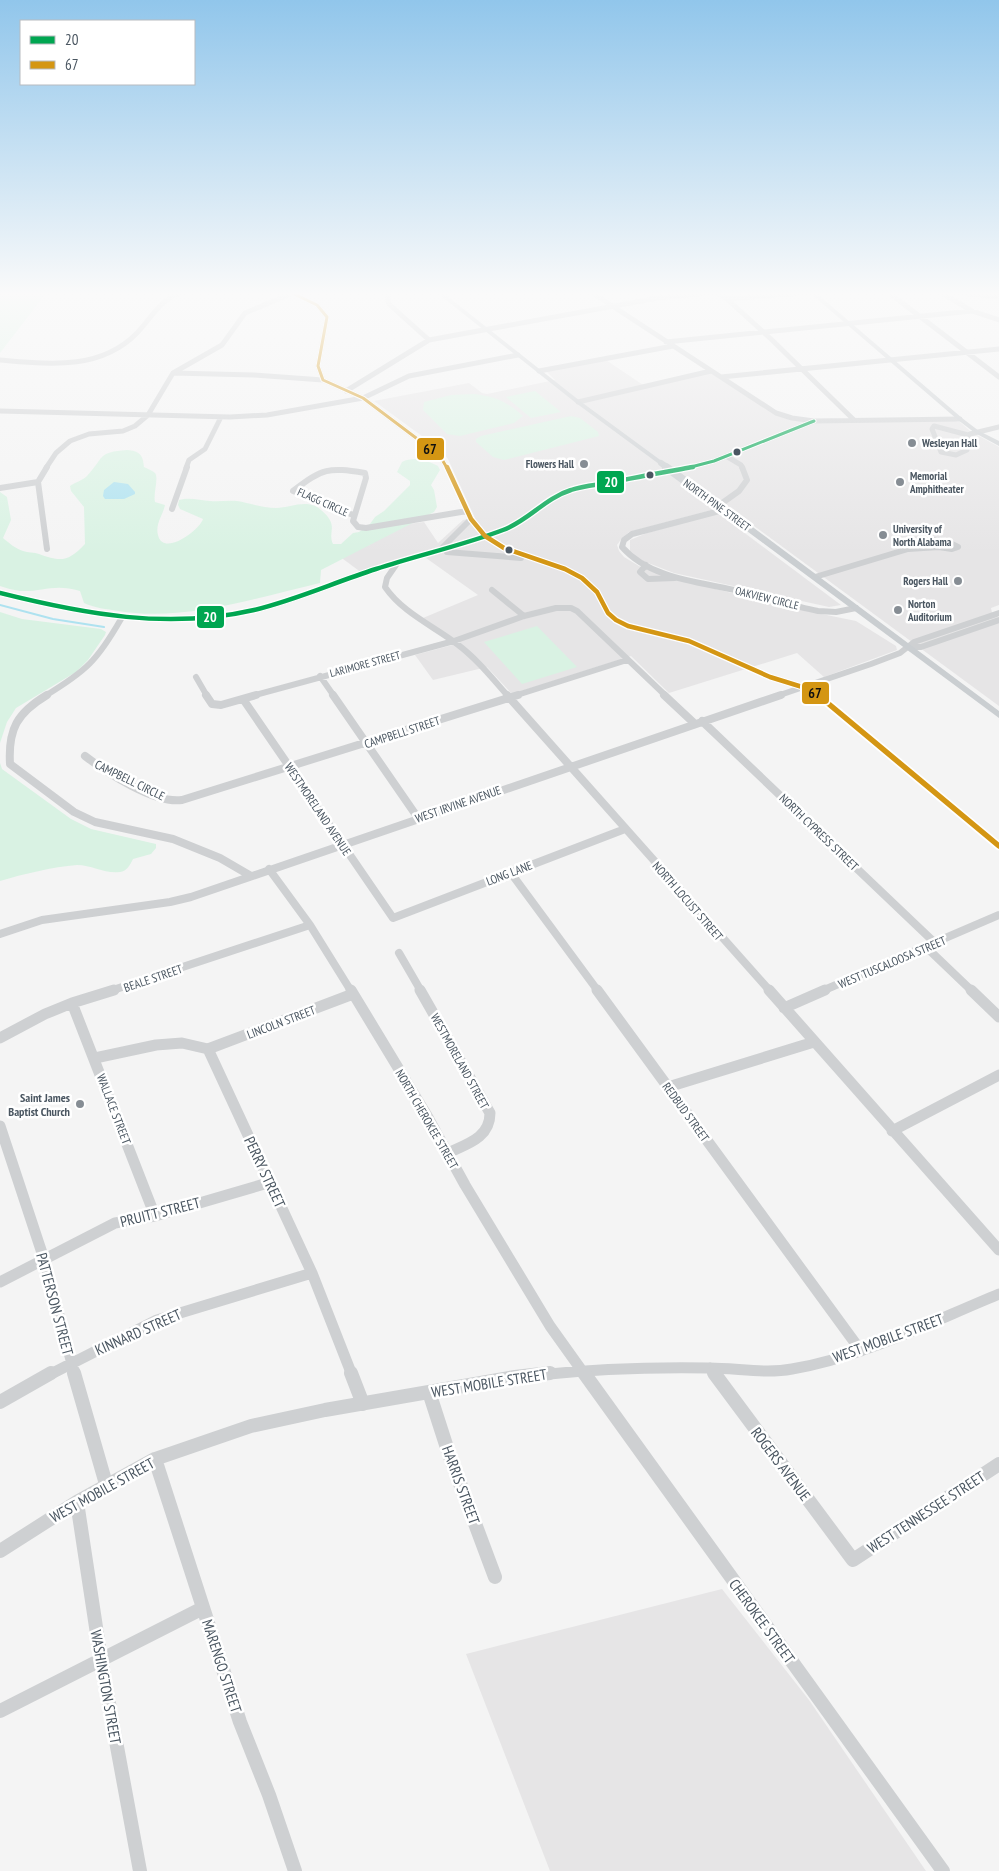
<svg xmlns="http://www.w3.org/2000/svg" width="999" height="1871" font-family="'PT Sans Narrow',sans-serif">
	<rect width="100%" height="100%" fill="#f4f4f4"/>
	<!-- education -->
	<path fill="#e6e5e6" d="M606,360L646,387L710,372L791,419L954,421L960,422L970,431L999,447V605L991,608L992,613L999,618V706L727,506L629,532L622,538L617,545L619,551L624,557L639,566L666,577L807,611L856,621L896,646L897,650L824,677L797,653L669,693L631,656L512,694L487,667L433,680L415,655L460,643L423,618L478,595L419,553L362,573L339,556L400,525L424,522L438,543L463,520L475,518L448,459L441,450L374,401L469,383L482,393L487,394L555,380L547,372L549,371Z
		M718,513L841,605L829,607L674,573L643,561L630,553V540L647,533Z
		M722,1589L809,1700L926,1871H550L466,1654Z"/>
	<!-- green -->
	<path fill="#d9f2e3" d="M0,292H47L0,353Z
		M535,391L561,412L531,418L506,397Z
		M474,394C496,397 506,401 523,416L514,423L460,436L447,434L423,410L424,402L451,395Z
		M571,416L580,418L598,432L599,436L504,460L493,457L476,442V439L481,436Z
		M127,450C139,451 143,454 144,467C148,469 153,471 155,473C159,478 153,494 155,502L165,505C163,515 155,524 158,535C163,557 199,531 203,519L180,509L178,505L179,500C189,497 200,500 210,501C219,502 228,500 237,501C250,503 263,508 276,508C291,508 307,498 321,510C340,526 327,531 333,544H341L353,533L359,532L370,524L375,517L384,511L410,485V481L397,472L402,462C414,456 426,460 438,466L440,470L431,485L434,490L437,507L434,512L321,570L320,583C255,598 185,622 118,611C106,609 95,608 84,603L80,591C54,583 43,592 20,591C13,590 6,588 0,586V492L7,497L11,520L3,538C9,543 16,549 23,551C28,553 34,552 39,554C61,562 68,562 85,544L84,507L71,491L70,486C75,482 82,481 87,476C104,458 97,452 127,450Z
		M0,612L22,619L101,629L106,632L105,635L88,660L76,672L16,708L7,722L0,743Z
		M537,626L577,667L522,684L484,642Z
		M0,763L2,769L71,819L91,829L156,844V848L151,854L133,859C130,865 127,871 120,872C105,874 92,865 77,865C53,867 23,874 0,881Z"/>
	<!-- water -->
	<path fill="#aee2f0" d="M114,482L128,484L135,492V494L124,499H105L103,496L104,490Z"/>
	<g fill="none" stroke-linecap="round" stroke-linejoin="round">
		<!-- stream -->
		<path stroke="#aee2f0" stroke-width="2" d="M0,605L53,619L104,627"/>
		<!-- minor-far4 -->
		<path stroke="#ced0d2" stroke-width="5" d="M290,292L317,305L327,317L318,366L323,380L363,398L440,456L447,468
			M388,292V302L390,305L429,340
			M591,292L776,413L792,418L814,421L960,419
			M716,292L727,299L771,339L854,420
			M888,292L999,377
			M940,292L972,311L999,320
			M953,292L999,297
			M727,299L812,292
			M666,342L972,311
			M0,360C48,364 100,371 137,333C153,316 158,302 181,292
			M539,371L673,346
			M173,373L254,375L323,380
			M721,377L999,349
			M346,391L429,340L658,298L716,292
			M578,402L711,371
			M0,411L230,417L267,415L363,398L409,376L518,355
			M934,426L968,435L967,450L956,455L941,452L932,429Z
			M970,434L999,427
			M726,456L741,465L742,468
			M46,468L56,453L70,441L89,434L123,431L135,426L148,415L173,373L222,345L245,313L295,292
			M186,468L189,460L205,449L221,417
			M687,468L714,461L814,421"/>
		<!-- minor-far3 -->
		<path stroke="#ced0d2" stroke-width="6" d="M447,467L471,519L485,536L504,548L565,569L582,578L597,592L608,613L616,620L628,626L689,641L770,677L812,690L819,696
			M0,488L38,482
			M718,506L739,491L747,480L742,467
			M172,509L187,467
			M723,510L632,534L624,540L622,547C651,580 703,582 743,592C768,598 793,606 818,611L836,612L856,608
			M353,515L293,491C323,468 328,467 365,473L366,478L353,521L358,527L366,528L467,511
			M933,540L946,541L958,547L952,549L939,547L908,549L905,545Z
			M47,549L38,482L47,467
			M439,551L471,519
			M447,552L521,558
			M398,562L387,578L385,587C403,613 432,625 457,644C477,659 492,678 508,696
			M646,565L640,572L648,579L675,578
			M815,577L908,549
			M492,590L524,616
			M0,593C84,614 168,630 254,610C296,600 335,582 376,569C418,555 461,546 503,530C528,521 545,498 571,490C582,486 596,485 608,483C636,477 665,472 693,467
			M909,647H921L999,620
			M320,676L334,696
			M196,677L207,696
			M45,696C86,671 97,661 121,619
			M252,696L454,641L524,616L556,608H571L577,611L666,696
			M514,696L627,660
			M777,696L871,664L900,653L914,642L999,613"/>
		<!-- minor-far2 -->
		<path stroke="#ced0d2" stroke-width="8" d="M47,695C17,713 8,729 10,764L74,812L95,822L173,839L220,858L251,876
			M206,695L212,704L221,705L256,695
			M333,695L418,818
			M507,695L770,991
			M664,695L695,724
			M818,695L999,846
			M243,699L393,918L625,829
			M702,721L935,943
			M85,756C107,773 155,804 182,800L518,695
			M269,869L310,925L351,991
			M511,873L598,991
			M0,934L42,920L170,902L191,897L781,695
			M926,947L972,991
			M399,953L421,991
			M110,991L310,925
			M822,991L999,915"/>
		<!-- minor-far1 -->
		<path stroke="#ced0d2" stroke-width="11" d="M351,990L426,1114L465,1185L550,1326L585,1375
			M420,990L490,1113C490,1138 467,1144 448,1153
			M597,990L861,1351
			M769,990L999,1250
			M971,990L999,1017
			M72,1003L155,1216
			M784,1008L825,990
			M0,1038L45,1014L72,1003L114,990
			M208,1049L312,1273L352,1375
			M208,1049L353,994
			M95,1058L156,1045L182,1043L208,1049
			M668,1087L814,1042
			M0,1126L44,1259L75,1375
			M892,1131L999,1075
			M0,1282L115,1223L155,1216L271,1182
			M710,1368L715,1375
			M49,1375L157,1320L312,1273
			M538,1375C595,1369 652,1367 709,1368C737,1368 765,1374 792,1369C863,1357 933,1321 999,1294"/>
		<!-- minor -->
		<path stroke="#ced0d2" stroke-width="14" d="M74,1373L106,1484
			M351,1373L363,1404
			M584,1373L943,1871
			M714,1373L853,1560L999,1464
			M429,1392L449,1454L495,1577
			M0,1402L51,1373
			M155,1459L240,1722L269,1795L295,1871
			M77,1502L101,1660L140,1871
			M0,1551L77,1502L155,1459L251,1426L325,1410L515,1377L550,1373
			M0,1711L203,1608"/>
		<!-- major -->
		<path fill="#caced1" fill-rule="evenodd" d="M436,292H442L580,401L663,462V464H659L576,403Z
			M809,292H815L962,418L979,431L999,441V446L975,433L958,420Z
			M701,493H707L999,711V718L701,497Z"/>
		<!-- major-bridge-far1 -->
		<path stroke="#caced1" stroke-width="6" d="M661,463L668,468"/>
		<!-- major-bridge -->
		<path stroke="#caced1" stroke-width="8" d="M666,467L704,495"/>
		<defs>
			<path id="bus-1-far1" d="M687,468L714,461L814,421"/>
			<path id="bus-1" d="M0,593C84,614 168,630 254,610C296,600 335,582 376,569C418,555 461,546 503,530C528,521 545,498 571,490C582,486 596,485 608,483C636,477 665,472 693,467"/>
			<path id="bus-2-far2" d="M290,292L317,305L327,317L318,366L323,380L363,398L440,456L447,468"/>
			<path id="bus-2-far1" d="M447,467L471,519L485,536L504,548L565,569L582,578L597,592L608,613L616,620L628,626L689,641L770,677L812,690L819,696"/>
			<path id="bus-2" d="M818,695L999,846"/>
		</defs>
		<!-- bus-1-far1 casing -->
		<use href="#bus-1-far1" stroke="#fff" stroke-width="5"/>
		<!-- bus-1 casing -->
		<use href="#bus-1" stroke="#fff" stroke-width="7"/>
		<!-- bus-2-far2 casing -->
		<use href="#bus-2-far2" stroke="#fff" stroke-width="5"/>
		<!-- bus-2-far1 casing -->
		<use href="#bus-2-far1" stroke="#fff" stroke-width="7"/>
		<!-- bus-2 casing -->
		<use href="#bus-2" stroke="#fff" stroke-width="9"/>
		<!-- bus-1-far1 -->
		<use href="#bus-1-far1" stroke="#00a651" stroke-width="3"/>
		<!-- bus-1 -->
		<use href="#bus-1" stroke="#00a651" stroke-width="4.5"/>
		<!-- bus-2-far2 -->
		<use href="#bus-2-far2" stroke="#d49613" stroke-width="3"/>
		<!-- bus-2-far1 -->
		<use href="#bus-2-far1" stroke="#d49613" stroke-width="4.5"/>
		<!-- bus-2 -->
		<use href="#bus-2" stroke="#d49613" stroke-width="5.5"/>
	</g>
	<!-- sky -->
	<linearGradient id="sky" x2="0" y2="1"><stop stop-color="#91c6eb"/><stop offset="0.53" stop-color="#fafafa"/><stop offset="1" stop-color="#fafafa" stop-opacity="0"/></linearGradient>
	<rect width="999" height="554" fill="url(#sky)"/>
	<!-- markers -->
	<g fill="#868d94" stroke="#fff" stroke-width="2">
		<circle cx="912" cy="443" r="5"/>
		<circle cx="584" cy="464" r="5"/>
		<circle cx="900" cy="482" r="5"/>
		<circle cx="883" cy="535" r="5"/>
		<circle cx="958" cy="581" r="5"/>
		<circle cx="898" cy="610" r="5"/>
		<circle cx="80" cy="1104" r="5"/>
	</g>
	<g fill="#4a5661" stroke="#fff" stroke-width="2">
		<circle cx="737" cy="452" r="4.5"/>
		<circle cx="650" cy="475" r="4.5"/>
		<circle cx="509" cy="550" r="4.5"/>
	</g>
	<g text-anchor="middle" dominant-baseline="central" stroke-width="5" stroke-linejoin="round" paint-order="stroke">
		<!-- far-poi labels -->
		<g font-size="11" font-weight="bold" fill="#4a5661" stroke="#fff" text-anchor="start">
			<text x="922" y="443">Wesleyan Hall</text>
			<text x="574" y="464" text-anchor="end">Flowers Hall</text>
			<text x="910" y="476">Memorial<tspan x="910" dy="13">Amphitheater</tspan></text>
			<text x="893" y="529">University of<tspan x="893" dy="13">North Alabama</tspan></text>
			<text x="948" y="581" text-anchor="end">Rogers Hall</text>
			<text x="908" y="604">Norton<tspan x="908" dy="13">Auditorium</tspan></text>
		</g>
		<!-- far-street labels -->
		<g font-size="11" fill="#4a5661" stroke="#fff">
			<text transform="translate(323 502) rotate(24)">FLAGG CIRCLE</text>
			<text transform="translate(717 505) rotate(36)">NORTH PINE STREET</text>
			<text transform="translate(767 598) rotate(14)">OAKVIEW CIRCLE</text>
			<text transform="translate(365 664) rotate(-15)">LARIMORE STREET</text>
		</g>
		<!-- street labels -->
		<g font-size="12" fill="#4a5661" stroke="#fff">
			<text transform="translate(402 732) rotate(-18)">CAMPBELL STREET</text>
			<text transform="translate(130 780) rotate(26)">CAMPBELL CIRCLE</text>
			<text transform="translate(458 804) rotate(-19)">WEST IRVINE AVENUE</text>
			<text transform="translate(318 809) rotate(56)">WESTMORELAND AVENUE</text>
			<text transform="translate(819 832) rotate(44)">NORTH CYPRESS STREET</text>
			<text transform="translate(509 873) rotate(-21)">LONG LANE</text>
			<text transform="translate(688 901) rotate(49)">NORTH LOCUST STREET</text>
			<text transform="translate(892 962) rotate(-23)">WEST TUSCALOOSA STREET</text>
			<text transform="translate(153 978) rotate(-19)">BEALE STREET</text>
			<text transform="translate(281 1022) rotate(-21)">LINCOLN STREET</text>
			<text transform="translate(460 1061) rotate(61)">WESTMORELAND STREET</text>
			<text transform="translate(114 1109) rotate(69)">WALLACE STREET</text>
			<text transform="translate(686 1112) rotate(54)">REDBUD STREET</text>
			<text transform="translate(427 1119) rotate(60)">NORTH CHEROKEE STREET</text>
		</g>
		<!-- poi labels -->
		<g font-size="12" font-weight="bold" fill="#4a5661" stroke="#fff" text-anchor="end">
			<text x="70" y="1097">Saint James<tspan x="70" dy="14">Baptist Church</tspan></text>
		</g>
		<!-- near-street labels -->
		<g font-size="15" fill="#4a5661" stroke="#fff">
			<text transform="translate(265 1172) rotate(65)">PERRY STREET</text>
			<text transform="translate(160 1212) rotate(-14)">PRUITT STREET</text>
			<text transform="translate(55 1304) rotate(75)">PATTERSON STREET</text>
			<text transform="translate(138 1332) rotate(-24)">KINNARD STREET</text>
			<text transform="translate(888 1338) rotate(-20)">WEST MOBILE STREET</text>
			<text transform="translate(489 1383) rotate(-9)">WEST MOBILE STREET</text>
			<text transform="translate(781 1464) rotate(53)">ROGERS AVENUE</text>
			<text transform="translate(461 1485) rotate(70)">HARRIS STREET</text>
			<text transform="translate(102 1490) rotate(-29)">WEST MOBILE STREET</text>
			<text transform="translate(926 1512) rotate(-33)">WEST TENNESSEE STREET</text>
			<text transform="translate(762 1621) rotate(54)">CHEROKEE STREET</text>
			<text transform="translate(222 1666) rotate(72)">MARENGO STREET</text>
			<text transform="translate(106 1687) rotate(80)">WASHINGTON STREET</text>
		</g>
	</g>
	<g stroke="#fff" stroke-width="2">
		<rect x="416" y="437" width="29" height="24" rx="5" fill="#d49613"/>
		<rect x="596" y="470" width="29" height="24" rx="5" fill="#00a651"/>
		<rect x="196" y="605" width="29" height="24" rx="5" fill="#00a651"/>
		<rect x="801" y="681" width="29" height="24" rx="5" fill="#d49613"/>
	</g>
	<g font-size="14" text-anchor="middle" font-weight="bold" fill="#fff">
		<text x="611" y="487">20</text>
		<text x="210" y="622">20</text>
	</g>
	<g font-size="14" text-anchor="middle" font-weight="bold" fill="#111">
		<text x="430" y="454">67</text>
		<text x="815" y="698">67</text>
	</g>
	<!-- legend -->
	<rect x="20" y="20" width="175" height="65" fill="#ffffff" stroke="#b7bbc0"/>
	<rect x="30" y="36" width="25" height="8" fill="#00a651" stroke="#b7bbc0"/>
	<text x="65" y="45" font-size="15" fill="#4a5661">20</text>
	<rect x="30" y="61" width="25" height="8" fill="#d49613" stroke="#b7bbc0"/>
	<text x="65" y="70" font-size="15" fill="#4a5661">67</text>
</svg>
